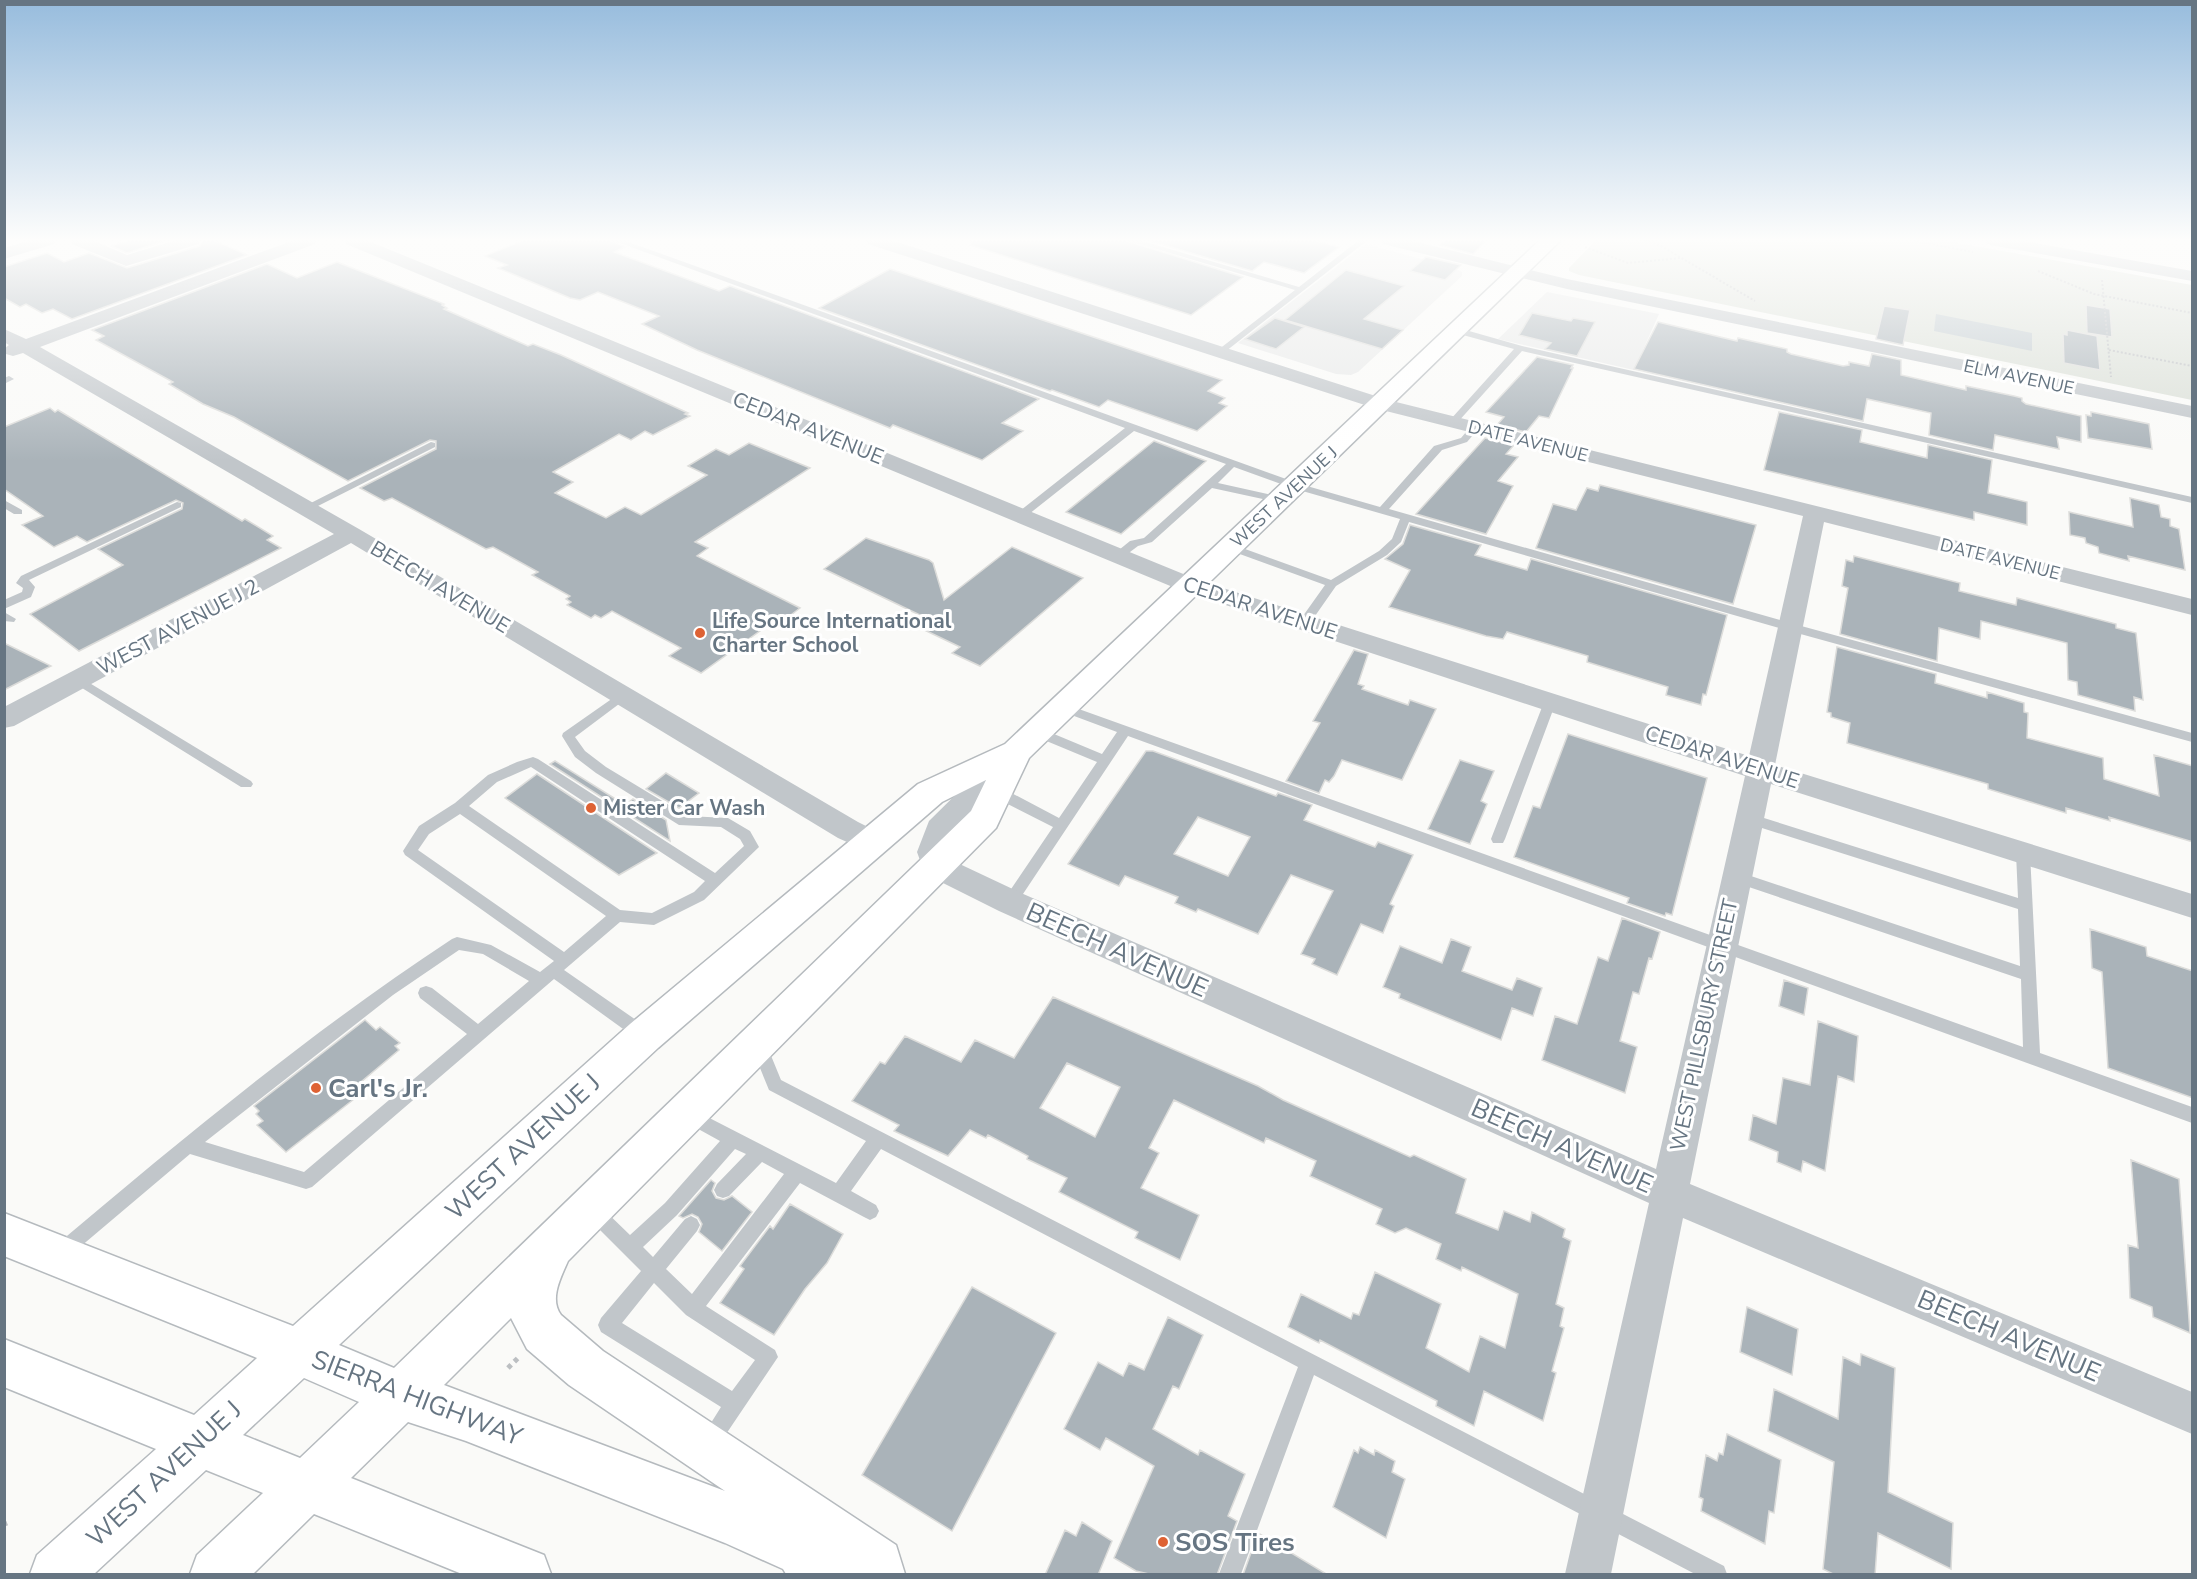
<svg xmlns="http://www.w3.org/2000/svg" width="2197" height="1579" font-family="'Nunito Sans',sans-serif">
	<rect width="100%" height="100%" fill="#fafaf8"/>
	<!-- built -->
	<path fill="#e8e9e9" d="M1366,244L1454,268L1462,272V276L1358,372L1351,375L1336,374L1238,343Z
		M1547,292L1659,314L1634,370L1498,339Z"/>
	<!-- green -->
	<path fill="#dadfd7" d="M1596,240H1941L2192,285V400L1579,275L1569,271V268Z"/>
	<!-- water -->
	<path fill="#bdc7cc" d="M1936,314L2032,333V351L1934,331Z"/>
	<!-- building -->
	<path fill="#aab3b9" stroke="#dcdcda" stroke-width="1.5" fill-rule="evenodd" d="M129,240H168L127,253L111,246Z
		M203,240H214L247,255L72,319L53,309L42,313L26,304L20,307L4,298V267L47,253L64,262L89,253L127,268L200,246Z
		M524,240H610L625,247L614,252L719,291L730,286L1039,399L1002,423L1023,431L982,460L893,425L890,428L697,350L642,324L659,316L598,292L580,300L570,298L498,268L507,265L485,256Z
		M971,240H1124L1243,277L1191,315L970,245Z
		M1147,240H1313L1339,247L1304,273L1264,262L1252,271Z
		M1446,240H1487L1473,254L1440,245Z
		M1426,257L1461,265L1445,280L1410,271Z
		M337,262L444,304L442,305L447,308L444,309L528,346L533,344L561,355L688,413L685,414L690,416L653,435L645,431L631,440L619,434L553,472L573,482L555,493L606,518L625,507L641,515L707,475L688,466L716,449L729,455L749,443L810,468L695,542L708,548L697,556L800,608L779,624L774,621L701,673L669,656L681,648L612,611L601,618L595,615L591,618L567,605L571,602L566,599L570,596L532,575L538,572L493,547L486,549L392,498L384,501L360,488L436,449V441L430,440L348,481L234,417L203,404L169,384L173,382L96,340L104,336L92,330L267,264L297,278Z
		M890,269L1222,380L1208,391L1225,398L1219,403L1227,406L1197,431L1108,400L1099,407L1052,390L1050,391L819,308Z
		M1346,270L1404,286L1364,319L1403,330L1382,349L1285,320Z
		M2086,305L2110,309L2112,337L2087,333Z
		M1884,306L1910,310L1903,345L1876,339Z
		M1532,313L1571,321L1573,318L1595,322L1577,356L1545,349L1551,343L1519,335Z
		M1275,318L1304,327L1276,349L1245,339Z
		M1658,322L1737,341L1738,338L1787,349V352L1791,354L1843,366L1849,365V362L1869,366L1872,354L1901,360V375L1966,390V386L2014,396L2022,398V401L2026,404L2081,416V442L2057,437L2059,449L1995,435L1993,450L1929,435L1931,413L1867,399L1863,421L1634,369Z
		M2067,330L2097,336L2100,370L2064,363L2063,334L2067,335Z
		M1537,357L1573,365L1571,368H1573L1549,418L1539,416L1526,432L1497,425L1504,417L1486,412Z
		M50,408L55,412L58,410L242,521L245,519L273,536L267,540L281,548L79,651L30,614L123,565L98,549L182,509L183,503L176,500L87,542L77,536L54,547L22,525L43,516L4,489V427Z
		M1779,412L1862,430L1860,442L1927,458L1928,445L1992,460L1988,493L2027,502V525L1974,512V520L1764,470Z
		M2091,412L2149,424L2152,449L2088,438L2086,415L2091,416Z
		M1485,438L1514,445L1506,454L1518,457L1498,481L1513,486L1486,534L1416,514Z
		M1154,441L1206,461L1121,534L1066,512Z
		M1600,485L1756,525L1733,604L1536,548L1553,504L1576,510L1587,488L1598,491Z
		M2130,498L2159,505L2161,517L2170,519V526L2179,529L2185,570L2128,556L2129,561L2099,553L2098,547L2086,543L2085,538L2070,535L2069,512L2133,527Z
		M1410,525L1481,545L1475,555L1527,570L1531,559L1727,615L1706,695L1703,694L1701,705L1666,695L1668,687L1587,662L1588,656L1507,632L1503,639L1486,636L1389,607L1410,570L1385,559L1403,544Z
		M866,538L929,560L933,563L944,600L1012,547L1083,578L980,666L952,653L960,647L914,625L924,617L824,569Z
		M1854,556L1960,583L1959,591L2016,605L2017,598L2116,624V628L2136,633L2143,700L2134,697L2135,711L2078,695L2077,682L2068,680L2067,643L1981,621L1980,639L1939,628L1937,661L1840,634L1848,588L1842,586L1846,560L1853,562Z
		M4,643L51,666L4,690Z
		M1837,647L1936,674L1935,683L1987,698V692L2024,703V712L2028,713L2027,738L2103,758L2104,779L2159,796L2154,755L2193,766V842L2109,817L2110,821L2066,808V813L1988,789V784L1847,743L1850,723L1831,717V713L1827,712Z
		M1354,650L1368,654L1358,684L1364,686L1362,689L1408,705L1410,700L1436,709L1402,780L1342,760L1334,776L1329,782L1325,780L1319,793L1286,781L1320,723L1313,721Z
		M1568,734L1707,778L1672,915L1666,913L1665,916L1627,903L1629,898L1514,857L1533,806L1540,808Z
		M1146,751H1153L1276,796L1278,793L1312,805L1304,820L1375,847L1378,842L1413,855L1390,904L1394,906L1383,933L1361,924L1337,975L1312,964L1315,959L1301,954L1333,891L1291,875L1258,934L1198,909L1196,912L1175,903L1178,897L1125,876L1119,886L1068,864ZM1198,817L1250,837L1228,876L1174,854Z
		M1460,760L1494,771L1481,801L1487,804L1470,844L1428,829Z
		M555,761L625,805L633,799L666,820L670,841L550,764Z
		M666,773L699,793L679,808L646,789Z
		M537,774L657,853L619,875L505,798Z
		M1622,918L1660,932L1652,959L1649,958L1639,994L1633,992L1620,1041L1637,1047L1625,1093L1542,1060L1555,1016L1577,1024L1598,957L1608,961Z
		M2090,929L2146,947L2147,956L2193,971V1098L2108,1068L2102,972L2092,968Z
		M1451,939L1471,947L1462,971L1512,990L1517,978L1542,988L1533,1016L1512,1008L1501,1040L1399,998L1400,994L1383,987L1400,946L1442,963Z
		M1784,980L1808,988L1804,1015L1779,1006Z
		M1053,997L1258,1086L1283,1100L1410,1157L1414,1155L1466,1179L1456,1213L1498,1230L1504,1211L1530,1222L1532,1212L1565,1229L1563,1237L1571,1241L1556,1304L1564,1308L1560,1326L1564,1328L1552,1371L1556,1373L1543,1421L1484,1391L1474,1426L1436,1406L1437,1401L1320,1340L1319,1343L1288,1327L1301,1294L1351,1319L1353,1313L1359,1315L1375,1272L1441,1304L1426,1348L1469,1372L1480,1336L1505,1348L1518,1294L1462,1267L1461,1271L1436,1259L1441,1244L1406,1228L1395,1233L1376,1224L1382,1209L1310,1176L1316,1161L1266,1138L1264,1143L1174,1100L1149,1148L1159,1153L1141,1188L1199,1215L1180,1260L1135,1238L1138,1232L1059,1192L1067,1178L1027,1159L1028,1156L988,1135L986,1138L970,1130L948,1156L894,1131L899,1125L852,1101L880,1062L885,1064L905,1036L961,1062L975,1040L1014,1058ZM1067,1063L1120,1087L1095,1137L1040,1108Z
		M365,1020L376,1030L380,1027L400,1043L395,1046L399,1050L361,1082L364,1084L354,1092L358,1096L286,1152L257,1125L263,1121L256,1114L259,1111L254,1106Z
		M1818,1021L1858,1036L1854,1082L1838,1076L1825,1171L1803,1161L1801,1172L1777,1162L1778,1152L1749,1140L1753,1115L1776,1124L1783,1078L1810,1085Z
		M2131,1160L2179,1179L2190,1333L2153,1317L2152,1307L2130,1298L2128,1245L2138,1248Z
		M711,1180L715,1183L712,1191L716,1198L724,1200L732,1196L752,1212L722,1251L699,1232L702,1224L698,1217L692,1214L683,1218L679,1216Z
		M790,1204L843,1234L827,1263L805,1289L774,1335L720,1303L744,1269L740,1266L770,1226L773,1229Z
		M972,1287L1056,1333L952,1531L862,1475Z
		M1747,1307L1798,1329L1792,1375L1740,1352Z
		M1168,1317L1203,1335L1179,1389L1173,1386L1153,1429L1198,1455L1200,1450L1245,1474L1228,1516L1237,1521L1217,1575H1153L1136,1571L1114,1558L1154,1466L1106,1438L1100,1450L1064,1429L1098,1362L1123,1376L1129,1363L1144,1370Z
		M1861,1354L1895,1368L1888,1492L1953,1523L1951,1569L1878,1533L1875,1575H1835L1823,1569L1834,1462L1768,1431L1774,1389L1838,1419L1843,1357L1860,1365Z
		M1727,1434L1781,1460L1774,1513L1769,1511L1765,1544L1701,1511L1703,1499L1699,1497L1706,1455L1717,1461L1719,1453L1723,1455Z
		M1360,1447L1374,1455L1375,1450L1395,1461L1392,1472L1405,1479L1386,1538L1333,1507L1354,1450L1358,1453Z
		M1082,1522L1112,1541L1098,1575H1045L1065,1530L1076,1536Z
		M1258,1533L1328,1575H1243Z"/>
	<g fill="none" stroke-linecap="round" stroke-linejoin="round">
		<defs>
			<path id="primary" d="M1540,240H1561L1029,758L996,828L568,1261C561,1277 549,1299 561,1315L603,1351L896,1545L905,1574H786L783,1569L725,1543L466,1441L408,1422L351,1478L544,1555L551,1574H462L314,1514L253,1574H190L197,1555L263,1493L206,1470L94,1574H30L37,1555L156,1449L4,1387V1339L194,1415L257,1358L4,1256V1213L293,1326L630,1024L918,784L1005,744ZM986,780L971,811L394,1368L339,1345L658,1048L942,802ZM511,1318L527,1349L569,1385L725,1491L444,1385ZM304,1378L359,1402L300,1458L243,1435Z"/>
		</defs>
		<!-- primary casing -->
		<use href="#primary" stroke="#b5babe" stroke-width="3"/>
		<!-- path-far1 -->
		<path stroke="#bcbfc2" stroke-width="2" stroke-dasharray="2 2" stroke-linecap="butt" d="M1646,240L1661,246L1755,301
			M1909,240L1973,252
			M1585,247L1628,263L1681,258
			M2038,271L2094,294L2192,313
			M2102,280L2111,377
			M2109,350L2192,366"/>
		<!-- path -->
		<path stroke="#bcbfc2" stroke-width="5" stroke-dasharray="4.5 4.5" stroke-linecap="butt" d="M508,1368L518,1358
			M4,1522L6,1527"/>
		<!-- lane -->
		<path fill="#c1c6ca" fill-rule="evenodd" d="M612,240H623L1300,484L1380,507L1434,446L1461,438L1472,425H1478L1480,427L1467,442L1442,450L1389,509L1794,624L2192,733V742L1786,630L1409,522L1401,542L1387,555L1336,586L1308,626H1300L1298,623L1325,585L1226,549V545H1234L1331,580L1379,551L1392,539L1400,519L1292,488L1234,467L1218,483L1285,498L1286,500L1281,503L1212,488L1152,542L1138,546L1122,558H1114V554L1130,541L1144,538L1226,464L1134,431L1024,518H1016V514L1125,428Z
			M1126,240H1139L1299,287L1359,240H1368L1221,355L1218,354V350L1295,290Z
			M1455,327L1522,346L2192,497V503L1522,351L1456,424H1450V420L1514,349L1452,332V328Z
			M9,376L14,379L4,384V378Z
			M431,442L435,443V447L310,510H302L301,508Z
			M4,500L22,510V514H14L4,508Z
			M177,502L181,503V507L29,580L35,587L31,597L4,609V600L22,592L23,588L16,583L21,576Z
			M4,612L16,619L14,622L4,621Z
			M78,676L251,781L253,784L251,787H241L74,683L72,680L74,677Z
			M623,691L629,695L627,698L575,737L585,751L606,767L687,816L728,818L750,831L759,847L704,900L654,925L620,922L564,970L649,1029L651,1034L649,1039L643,1041L637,1039L554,979L312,1187L306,1189L190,1154L67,1258L61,1261L55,1258L52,1252L55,1246C183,1138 312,1031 452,939L457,937L491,945L540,972L554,961L405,855L403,851L419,826L455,803L488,775L517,762L533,757L538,759L715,873L744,846L740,839L721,827L679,825L596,773L575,757L562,736L563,733ZM531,767L705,881L694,892L652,913L620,910L469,806L497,782ZM460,814L606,916L564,952L418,850L429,834ZM459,950L483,954L529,981L478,1024L432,988L426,986L420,988L418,993L420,998L467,1034L304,1172L205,1142L393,995Z
			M1550,698L1556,702L1505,839L1503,843H1493L1491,839L1544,702Z
			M1062,703L2023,1047L2021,979L1731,881L1729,877L1731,873L1736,871L2020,966L2018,909L1743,822L1741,818L1743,814L1748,813L2018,898L2016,853L2018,849H2028L2030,853L2040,1053L2192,1107V1123L1128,736L1015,906L1010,908L1005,906L1003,902L1005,898L1053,827L992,796L990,792L992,788H1002L1059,818L1097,762L1032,735L1031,732L1032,729H1042L1102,754L1117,732L1058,710L1056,707Z
			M759,1039L765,1041L781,1080L1724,1566L1727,1574H1695L1314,1375L1241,1574H1219L1298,1367L881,1149L851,1191L876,1205L879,1211L876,1217L870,1220L864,1217L800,1183L706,1306L775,1350L778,1357L716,1449L709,1452L702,1449L699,1442L721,1407L601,1332L598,1325L601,1318L641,1271L587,1217L584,1211L587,1205L593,1202L599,1205L630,1235L665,1203L720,1141L682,1120L680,1115L682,1110L688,1107L836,1183L866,1141L769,1090L751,1046L753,1041ZM735,1149L746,1154L717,1184L714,1190L717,1196L723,1198L729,1196L762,1162L784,1174L692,1294L666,1269L697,1231L700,1225L697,1219L691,1216L685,1219L653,1257L643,1247L677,1215ZM654,1283L686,1315L755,1360L732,1391L622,1323Z"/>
		<!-- street -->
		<path fill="#c1c6ca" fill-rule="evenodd" d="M31,240H56L54,244L4,259V248Z
			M70,240H92L127,255L176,240H201L199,244L126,266L72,244Z
			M294,240H317L315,244L40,347L359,529L858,822L884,835L889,843L884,851L874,854L838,838L351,543L14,726L4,728V707L334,534L23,353L13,356L6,354L4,349L9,345L4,342V329L26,339Z
			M344,240H366L1198,580L1749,756L1803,516L1374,408L868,244L866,240H891L1388,400L2192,599V615L1824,522L1775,765L2192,894V918L1771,784L1690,1184L2192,1392V1434L1683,1218L1611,1574H1565L1649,1203L999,911L925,874L917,852L929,821L1003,748L1013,745L1023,748L1027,755L1023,762L952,834L947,852L949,859L1021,893L1656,1169L1745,776L1180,590L346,244Z
			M1381,240H1409L1567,279L2192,406V418L1567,289L1383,244Z
			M1982,240H2018L2192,271V281L1990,245Z"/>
		<!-- primary -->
		<use href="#primary" fill="#fff" fill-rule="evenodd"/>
	</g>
	<!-- sky -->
	<linearGradient id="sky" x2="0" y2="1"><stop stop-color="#97bcdd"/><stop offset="0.52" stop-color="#fdfdfc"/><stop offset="1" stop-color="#fdfdfc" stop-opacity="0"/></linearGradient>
	<rect width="2197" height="461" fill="url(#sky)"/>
	<!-- markers -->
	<g fill="#de6234" stroke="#fff" stroke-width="2">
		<circle cx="700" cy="633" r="6"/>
		<circle cx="591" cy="808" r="6"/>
		<circle cx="316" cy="1088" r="6"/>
		<circle cx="1163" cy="1542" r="6"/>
	</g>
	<g text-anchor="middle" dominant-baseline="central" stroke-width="6" stroke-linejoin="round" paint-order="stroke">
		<!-- far-street labels -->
		<g font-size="18" fill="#667582" stroke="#fff">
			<text transform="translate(2019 377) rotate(12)">ELM AVENUE</text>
			<text transform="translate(1528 441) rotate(14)">DATE AVENUE</text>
			<text transform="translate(1284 497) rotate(-43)">WEST AVENUE J</text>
			<text transform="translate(2000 559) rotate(14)">DATE AVENUE</text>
		</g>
		<!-- street labels -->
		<g font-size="21" fill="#667582" stroke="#fff">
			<text transform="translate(808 428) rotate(22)">CEDAR AVENUE</text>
			<text transform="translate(440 587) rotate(31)">BEECH AVENUE</text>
			<text transform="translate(1260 608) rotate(18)">CEDAR AVENUE</text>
			<text transform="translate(178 627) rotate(-28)">WEST AVENUE J 2</text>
			<text transform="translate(1722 757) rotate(18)">CEDAR AVENUE</text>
			<text transform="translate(1704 1025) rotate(-78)">WEST PILLSBURY STREET</text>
		</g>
		<!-- poi labels -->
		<g font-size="21" font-weight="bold" fill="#667582" stroke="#fff" text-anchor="start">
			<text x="712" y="621">Life Source International<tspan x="712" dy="24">Charter School</tspan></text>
			<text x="603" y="808">Mister Car Wash</text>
		</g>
		<!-- near-street labels -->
		<g font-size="26" fill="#667582" stroke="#fff">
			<text transform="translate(1117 950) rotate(24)">BEECH AVENUE</text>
			<text transform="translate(1562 1146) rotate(24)">BEECH AVENUE</text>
			<text transform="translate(523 1147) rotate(-43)">WEST AVENUE J</text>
			<text transform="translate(2009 1336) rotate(23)">BEECH AVENUE</text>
			<text transform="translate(417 1398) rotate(21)">SIERRA HIGHWAY</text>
			<text transform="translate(164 1474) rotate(-43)">WEST AVENUE J</text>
		</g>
		<!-- near-poi labels -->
		<g font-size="26" font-weight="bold" fill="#667582" stroke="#fff" text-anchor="start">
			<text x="328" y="1088">Carl's Jr.</text>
			<text x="1175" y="1542">SOS Tires</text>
		</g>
	</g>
	<!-- border -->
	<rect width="2197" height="1579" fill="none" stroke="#667582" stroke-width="12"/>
</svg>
